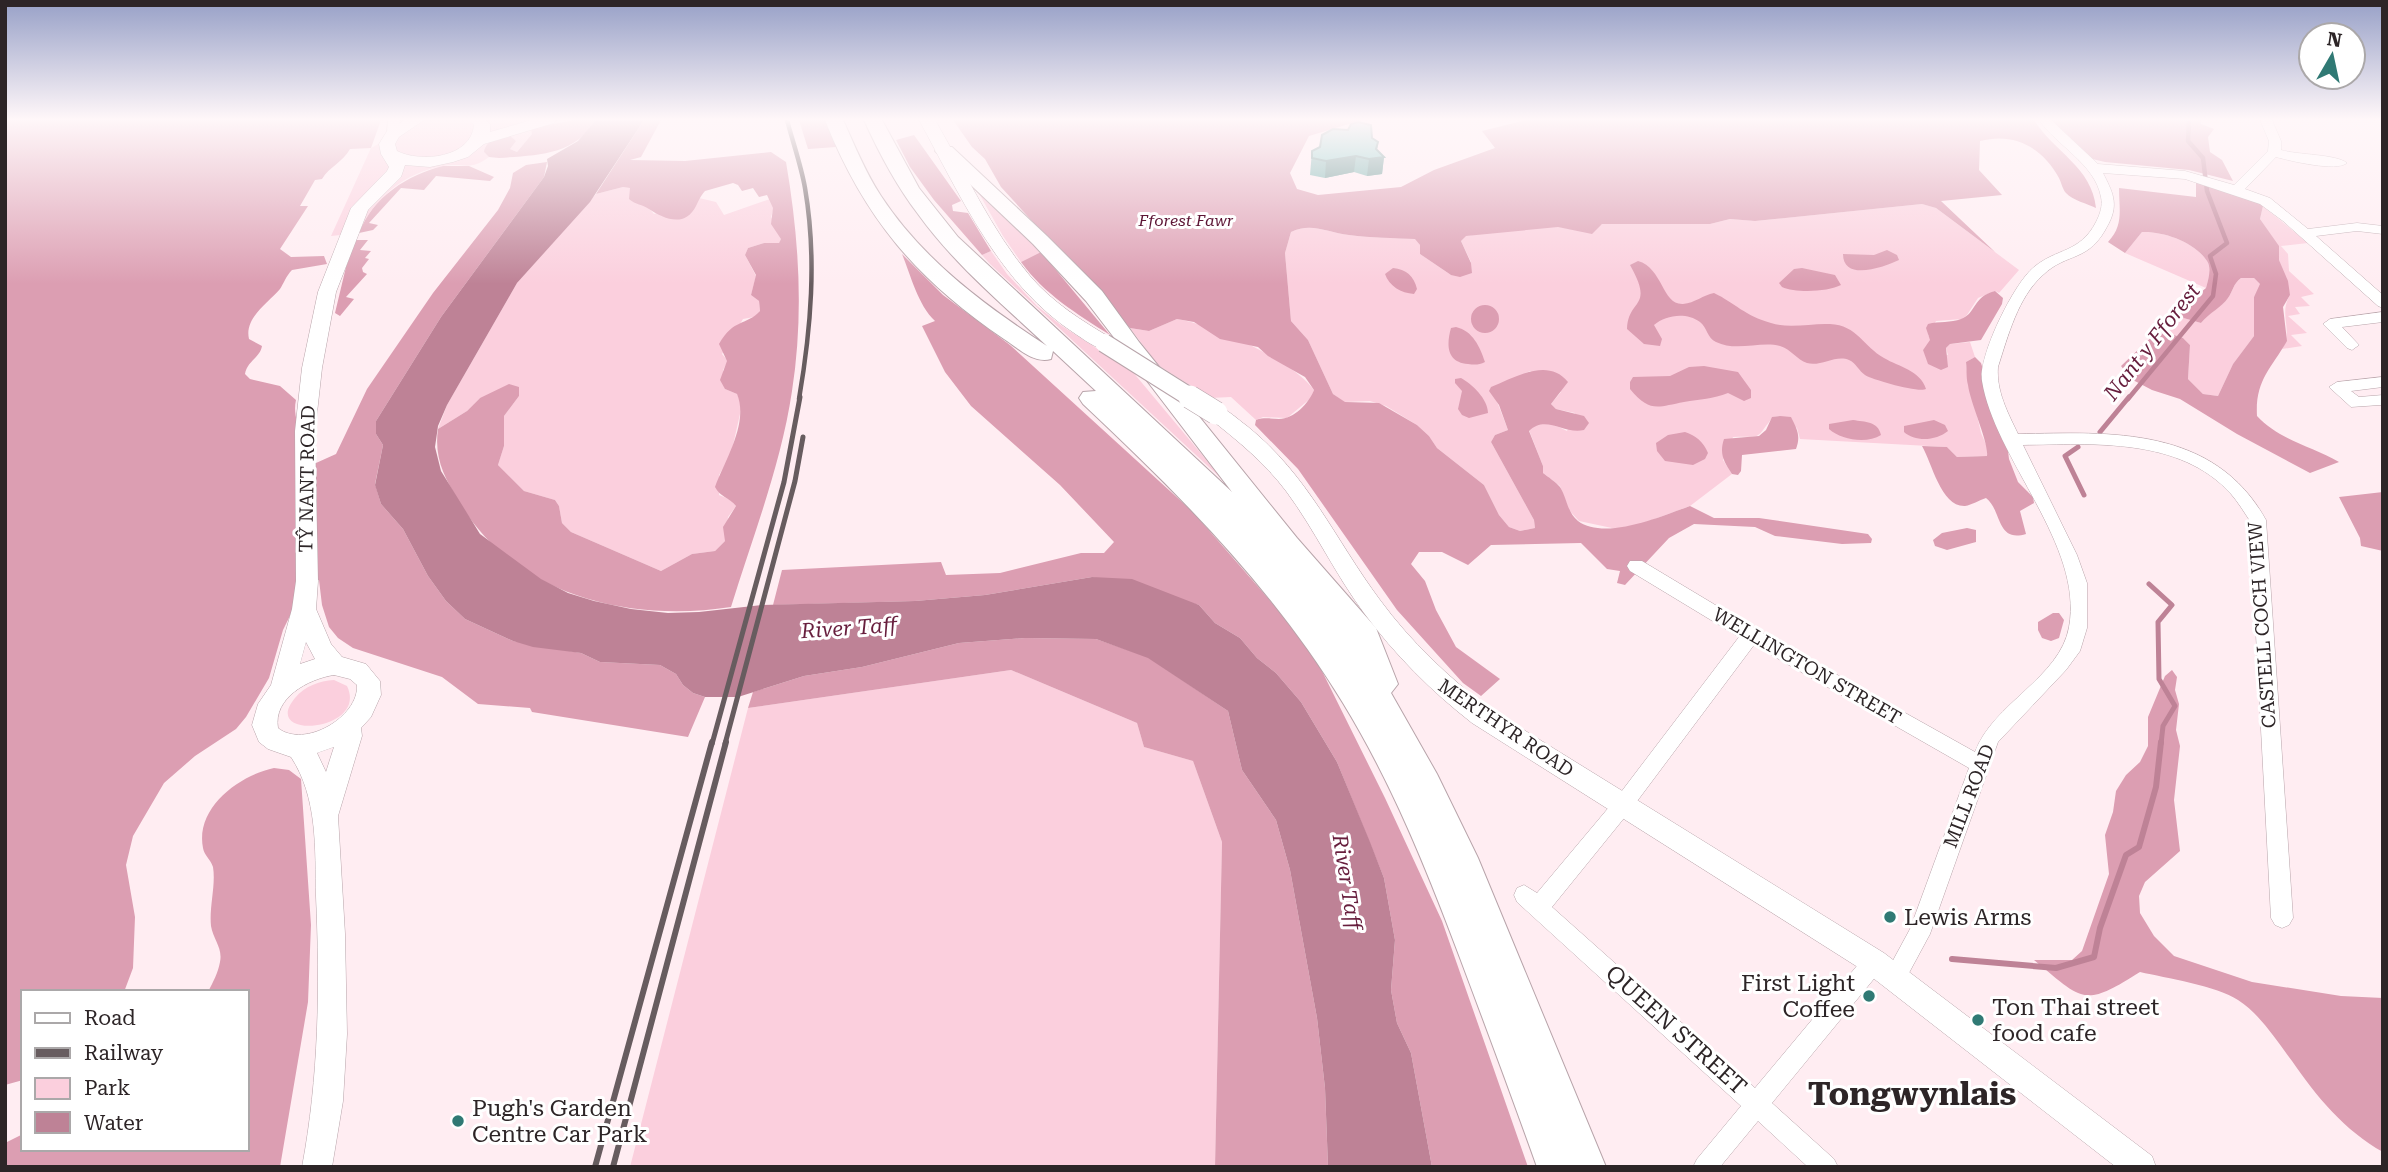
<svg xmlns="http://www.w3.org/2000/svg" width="2388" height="1172" font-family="'Roboto Serif',serif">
	<rect width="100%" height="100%" fill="#ffedf2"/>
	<!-- green -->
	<path fill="#fbcfdd" d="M394,120H550V124L532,134L517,152L510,149L484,152L489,157C468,172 466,162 443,166C406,172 372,199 359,233L331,236L371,148L380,143Z
		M623,187L631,188L654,214L699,198L716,202L724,215L770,199L774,208L771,217L782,238L779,243H764L748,248L745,255L756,276L751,295L759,301L760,311L754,317L743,319L722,354L728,361L723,370L725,389L737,394L742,405L731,454L719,475V495L731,500L736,506L728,517L725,541L715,551L692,554L661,571L571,532L562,523L559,506L555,500L524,491L498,465L504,446V416L519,396L480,398L467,411L438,429L447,405L517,283L596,194Z
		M977,190L1041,252L1021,262L1003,236Z
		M1922,204L1936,208L2019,270L1999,293L1995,291L1978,298L1967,315L1962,319L1936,321L1928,335L1931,340L1923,350L1948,355L1946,348L1950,344L1970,342L1975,357L1966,362L1967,372L1981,433L1988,449L1987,456L1957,457L1947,447L1800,439L1797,428L1780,416L1773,417C1754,440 1765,436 1733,437L1723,460L1732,474L1690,506L1630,528H1612L1579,521L1569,510L1560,486L1543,473V466L1529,430C1541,419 1553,424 1567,431L1575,413L1556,409L1551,404L1561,392L1530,371L1518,377L1496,399L1508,430L1495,435L1491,442L1534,520L1535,528L1520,531L1509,527L1499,515L1484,485L1437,448L1429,436L1417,425L1386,406L1370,401L1344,402L1333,394L1308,340L1291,321L1285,253L1291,232C1312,222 1328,233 1349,235C1371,238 1394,238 1416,239L1420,245V254L1451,275L1471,262L1461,241L1465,236C1488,233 1539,224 1560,227C1573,229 1591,234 1602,224H1710L1730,219L1755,221Z
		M2263,206L2308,243L2281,246L2288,254L2289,271L2314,294L2301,297L2310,306L2295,307L2300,314L2288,316L2307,333L2291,335L2302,346L2282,349C2294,330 2278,315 2290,295L2279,260L2278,246L2260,219Z
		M2142,232C2163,231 2195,242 2207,261C2212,268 2208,280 2206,288L2125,253Z
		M991,251L1007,274L1037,306L1062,326L1132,371L1224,481L990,264L982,255Z
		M2241,278H2254L2261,285L2254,297V336L2233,364L2218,396L2203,394L2188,379L2190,345L2183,338L2159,330L2173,315L2201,323C2209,313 2221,307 2228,298C2233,291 2233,284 2241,278Z
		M1177,319C1214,325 1292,360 1314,390L1311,398L1287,418L1263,417L1256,420L1231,397L1210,398L1158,365L1130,328L1149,331Z
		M1011,670L1137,723L1144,747L1193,761L1222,842L1215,1167H630L748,708Z
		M334,680L347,686C369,732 259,741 295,698C305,686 319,681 334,680Z"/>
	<!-- forest -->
	<path fill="#dc9eb2" d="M5,120H381L371,148L350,149C343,162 329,167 322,179L315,180L300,206H308L280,249L291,257L324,256L327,264L292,270C286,276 284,283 280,289C268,303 244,318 249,339L262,346C260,358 247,361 245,374L250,379L280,386L296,400C291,421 307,444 316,463L336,454L367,389L433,293L498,210L510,188L513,173L526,165L547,162L544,177L441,317L376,421V434L383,445L375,484L381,504L403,529L428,576L446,601L465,619L513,641L581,653L600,662L660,665L676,674L683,685L693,693L705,697L688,737L532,712L530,708L478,704L442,677L353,648L338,638L329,627L322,605L319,580L307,581L283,630L269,678L246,717L236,729L195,756L164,783L133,836L126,865L135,917L133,968L124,992H23V1080L5,1085Z
		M575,120H596C574,156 537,155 499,158L489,157L484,152C486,140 498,138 508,134L516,141L510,149L517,152L532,134L531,128Z
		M644,120H661L641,157L630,160L685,161L771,152L786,162C799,238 804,314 792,391C781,465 753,536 731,607C628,623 513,595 458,500C444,476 434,458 438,429L467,411L480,398L509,384L519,387V396L504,416V446L498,465L524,491L555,500L559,506L562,523L571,532L661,571L692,554L715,551L725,541L723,527L736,506C729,497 720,497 715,487C725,460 749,423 737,394L725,389L720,380L727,361L719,344C734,318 746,326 760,311L759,301L751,295L756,275L745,255L748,248L764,243H779L781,239L771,224L773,208L767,195L759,197L753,188L742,191L738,185L733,183L705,191C700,197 699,200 696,206C685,228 664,219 649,209C642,204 636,205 629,199L630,188L623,187L596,194Z
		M799,120H826L836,147L808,149Z
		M953,120H1362L1309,136L1290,173L1297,189L1318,195L1401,187L1434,170L1495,148L1482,131L1526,120H2034C2054,152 2092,167 2096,208C2088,204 2072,200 2066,193C2063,190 2061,182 2059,178C2042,147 2014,132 1980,141L1979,170L2002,195L1941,201L1995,252L1936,208L1922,204L1755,221L1730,219L1710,224H1602L1592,234L1558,227L1466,236L1461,241L1471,263L1472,273L1460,277L1451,275L1420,254V245L1415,239C1394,238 1371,238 1349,235C1328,233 1312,222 1291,232L1285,253L1291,321L1308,340L1333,394L1345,402L1379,403L1417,425L1429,436L1437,448L1484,485L1499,515L1509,527L1520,531L1535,528L1534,520L1491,442L1495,435L1508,430L1499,405L1489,391L1491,387C1516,377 1548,357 1568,382L1551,404L1556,409L1584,416L1589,423L1584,430C1564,435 1546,414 1529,431L1543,466V473C1548,477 1556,482 1560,487C1567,498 1567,512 1578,521C1605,541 1662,516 1690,506L1714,518H1759L1868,534L1872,539L1871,543L1842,544L1775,536L1755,527L1694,524L1669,538L1625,585L1617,583L1620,571L1607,569L1581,543L1491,545L1468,565L1442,552H1419L1411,564L1425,581L1436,610L1456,647L1500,679L1481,696L1463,683L1397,610L1298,469L1255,425L1256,420C1265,417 1271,419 1279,419C1294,419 1309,403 1314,390L1305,377L1268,356L1258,347L1220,339L1194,322L1177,319L1149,331L1130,328L1001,187L985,159L972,147Z
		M2045,120H2200L2201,124L2214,129L2208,137L2210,152L2222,160L2233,181L2189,170L2105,162L2080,156L2053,131Z
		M914,135L961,201L952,205L953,211L968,213L991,251L982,255L934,200L910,167L896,140Z
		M443,166H469L494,177L490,181L436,176L424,190L401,188L369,223L378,225L373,230L359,233C373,197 407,175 443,166Z
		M2196,182L2255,201L2263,206L2260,219L2279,246V260L2288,281L2290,295L2283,307L2287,341C2270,370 2255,381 2257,416C2279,440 2312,446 2339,462L2310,473L2237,434L2180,399L2152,390L2131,379L2121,366L2159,330L2183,338L2190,345L2188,379L2203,394L2218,396L2233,364L2254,336V297L2260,284L2254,278H2241C2233,284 2233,291 2228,298C2222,307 2209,313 2201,323L2173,315L2206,288C2208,280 2212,268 2207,261C2195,242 2163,231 2142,232L2125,253L2108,242C2124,225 2119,210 2119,188L2196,197Z
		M356,240H368L360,250L371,251L365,258L369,259L362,268L363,272L367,274L346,297L354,299L340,316L335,313L346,267Z
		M1887,250L1897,255L1899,260C1884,267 1843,282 1843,254L1874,255Z
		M1041,252L1110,335C1077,314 1044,294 1021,262Z
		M902,254L943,295L1010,345L1193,512L1300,635L1319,665L1385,798L1442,921L1528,1167H1432L1411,1053L1397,1023L1391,990L1395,940L1384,878L1337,762L1301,702L1276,673L1257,658L1240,638L1215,623L1199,605L1092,577L985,595L915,601L773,605L782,570L941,562L946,575L1000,573L1081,553H1104L1114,542L1060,485L971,406L945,372L922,326L935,321C918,305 911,276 902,254Z
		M1638,261C1663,268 1662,305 1683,304C1695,303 1703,295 1714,293C1735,303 1745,316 1771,323C1791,329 1811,323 1830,324C1857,325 1864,347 1884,358C1899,367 1920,370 1926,389C1919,393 1873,380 1865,375C1859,371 1856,363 1849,360C1836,354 1821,367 1807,363C1797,360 1791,349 1780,346C1760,341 1736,352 1716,342C1707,338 1707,327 1700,322C1686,312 1666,315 1654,325L1662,339L1660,346L1644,344L1627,329C1628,298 1655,309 1630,265Z
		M1393,268C1406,269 1414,276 1417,289L1414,294C1401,293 1389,286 1385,274Z
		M1802,268L1835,275L1841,285C1828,292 1795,293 1782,287L1779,283L1794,269Z
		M1995,291L2003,298L2002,304L1981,340L1950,344L1946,348L1948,367L1941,370L1928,364L1923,350L1930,340L1926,328L1928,324C1939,321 1951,323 1961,319C1977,313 1972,297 1995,291Z
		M1471 319a14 14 0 1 1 28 0a14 14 0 1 1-28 0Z
		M1456,327C1473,331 1480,347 1485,362C1479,365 1475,365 1468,364C1447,362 1446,346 1451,328Z
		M1975,357L1981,363L2007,443L2009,459L2018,482L2033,497L2034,503L2020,511L2026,534C1996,543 2002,510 1986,498C1979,500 1972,505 1965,506C1941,507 1932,463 1922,446L1947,447L1957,457L1987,456C1989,443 1970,402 1968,385C1966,378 1967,370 1966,362Z
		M1704,366L1738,372L1751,390V398L1744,401L1728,393C1713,399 1700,399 1684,402C1657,407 1650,413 1630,389V382L1633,377L1670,376L1689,367Z
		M1461,378C1472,384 1488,399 1488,413L1469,418L1462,415L1458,409L1462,391L1455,383V379Z
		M1780,416L1791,417C1797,429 1801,436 1796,449L1742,455L1741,471L1738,475L1732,474C1724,462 1719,454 1724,439L1759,436L1766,430L1772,417Z
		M1853,420C1865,422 1878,421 1881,435C1867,444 1841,440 1829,429V424Z
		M1934,420L1945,425L1948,431C1936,441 1915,442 1904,432V426Z
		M1685,432C1696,436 1703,441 1708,453L1705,459L1693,465L1665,461L1657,451L1656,443L1668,435Z
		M2383,492V551L2361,546L2360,538L2339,497Z
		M1967,528L1976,530V542L1947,550L1935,546L1933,540L1942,533Z
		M2053,613H2059L2064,620L2059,638L2051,641L2042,638L2038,630V622Z
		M1025,638L1096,639L1148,657L1228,711L1242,770L1276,820L1290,870L1317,1018L1325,1088L1328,1167H1215L1222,842L1193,761L1144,747L1137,723L1011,670L748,708L753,692L804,676L862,667L959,643Z
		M2172,670L2177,677L2175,690L2179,704L2176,730L2180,746L2174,800L2180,851L2145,882L2139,896L2140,913L2154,936L2174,956L2252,982L2341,996L2383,998V1152C2345,1131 2316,1096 2292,1061C2276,1040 2261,1015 2238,1000C2217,986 2166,978 2140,972C2083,1008 2084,1001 2034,960H2072L2082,951L2109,874L2105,835L2113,812L2116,791L2126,775L2140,762L2148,746V717L2165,676Z
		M274,768L289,770L301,779L311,925L308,1002L280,1167H5V1143L23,1134V1149H247V992H208C213,982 218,973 220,962C223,948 213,939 211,926C209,907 216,885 213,867C211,860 204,855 203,848C195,807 240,775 274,768Z"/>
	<!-- water -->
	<path fill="#be8296" d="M596,120H644L590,202L517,283L447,405L438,426L435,447L441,471L480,534L541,579L568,593L594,601L631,609L668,613L699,612L762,605L915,601L985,595L1092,577L1132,579L1199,605L1215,623L1240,638L1257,658L1276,673L1301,702L1337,762L1370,842L1384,878L1395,940L1391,990L1397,1023L1411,1053L1432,1167H1328L1325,1088L1317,1018L1290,870L1276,820L1242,770L1228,711L1148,658L1096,639L1025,638L959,643L862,667L804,676L738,697H705L693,693L683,685L676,674L660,665L600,662L581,653L533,647L513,641L465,619L446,601L428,576L403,529L381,504L375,485L383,445L376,434V421L441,317L544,177L548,166L547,159L578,141Z"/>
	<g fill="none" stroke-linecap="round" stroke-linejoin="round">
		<!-- stream-far2 -->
		<path stroke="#be8296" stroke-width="4.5" d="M2128,399L2213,296L2216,274L2210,256L2227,243L2207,191L2203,158L2188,141L2189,120"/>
		<!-- stream-far1 -->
		<path stroke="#be8296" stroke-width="5" d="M2100,432L2129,397
			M2078,447L2065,456L2084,495
			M2149,584L2172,605L2158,622L2159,679L2175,706L2163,726L2161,744"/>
		<!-- stream -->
		<path stroke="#be8296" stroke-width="6" d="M1952,959L2056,968L2094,957L2100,928L2126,855L2139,847L2156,787L2161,742"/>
		<defs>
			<path id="minor" d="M388,120H400L397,137L393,138L387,134Z
				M2039,120H2051L2098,164L2185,171L2234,185L2268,151L2269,141L2260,120H2272L2281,141V150C2298,155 2336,154 2347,163C2336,172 2291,161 2276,157L2245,189L2270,198L2308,229L2357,223L2383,226V234L2357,231L2316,236L2383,295V308L2378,306L2283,221L2260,204L2185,179L2103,173C2112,191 2119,203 2109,223C2089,264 2068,251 2043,275C2018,297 2008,336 1998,367C1996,391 2008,413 2018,434C2111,432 2214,426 2266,520L2293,918L2289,925L2282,928L2275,925L2271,918L2250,521C2244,512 2238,502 2231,494C2180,437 2093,444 2023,445L2077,555L2087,583V628L2080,651L2066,670L1998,742L1930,934L1903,984L1895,987L1887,984L1884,977L1910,929L1969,768L1754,645L1629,812L1552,907L1755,1088L1866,955L1874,952L1882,955L1885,962L1882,969L1772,1103L1834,1159L1838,1167H1808L1758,1121L1720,1167H1693L1697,1159L1741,1106L1517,902L1514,895L1517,888L1524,885L1537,893L1615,800L1739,637L1630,571L1627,566L1630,561H1642L1757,630L1975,752C1993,703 2060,678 2069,627C2084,545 1995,460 1982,381C1978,356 2014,283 2034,267C2057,248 2080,253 2096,222C2100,214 2103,206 2101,197C2095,164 2057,146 2039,120Z
				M2383,312V322L2342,327L2359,345L2352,350L2347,348L2323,324L2330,319Z
				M2383,377V387L2351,391L2359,397L2383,395V405H2380L2351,407L2329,387L2337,382Z"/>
			<path id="major" d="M405,120H424L399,137L395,144L397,151C421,163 471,158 474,125L469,120H486L490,124V132L532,120H556L554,123L484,144L468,157L453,162L430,167L405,165L401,177L368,210L336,292L322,368L315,431L318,581L316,609L331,644L342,657L366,664L380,681L381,695L371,717L361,728L362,736L338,816L345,934L347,1034L343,1101L332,1167H302C319,1077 320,987 316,896C315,849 318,798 291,757L268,749L259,742L252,725L258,704L271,685L292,609L296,581L295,431L302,368L318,292L351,208L387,171L389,167L381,154L379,144L387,131ZM306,642L315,659L300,664ZM334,675L350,679L357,685C359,717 304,749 278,728C273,698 308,679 334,675ZM334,747L326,772L317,753Z
				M919,120H935C965,171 991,230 1030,276C1052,302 1082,321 1111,338L1114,343L1111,348C1098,351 1088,342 1077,335C999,285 962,198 919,120Z
				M1216,406C1228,409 1237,419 1247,426C1309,476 1334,538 1380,600C1411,642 1448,677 1490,709L1884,953L2152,1156L2156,1167H2116L1864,971L1472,723C1431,691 1395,655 1364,613C1335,574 1315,530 1286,491C1265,463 1237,440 1209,418L1206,413L1209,408Z"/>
			<path id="highway" d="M825,120H843C855,146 865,172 881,196C923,260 984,305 1047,346C1002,304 954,264 918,214C896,185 879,153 864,120H882L919,188L958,237L1232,492L1086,301L1033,244L935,151L938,147H952L1047,236L1102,291L1139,342L1297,538L1376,628L1398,684L1391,693L1437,774L1478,858L1606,1167H1537C1512,1097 1486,1027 1460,958C1427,870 1392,783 1343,703C1274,589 1179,494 1083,404L1079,398L1083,392L1096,391L1053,351L1051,359C1034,364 1018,348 1004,339C917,280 864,218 825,120Z"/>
		</defs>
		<!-- minor casing -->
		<use href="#minor" stroke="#b8a4aa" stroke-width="1"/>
		<!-- major casing -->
		<use href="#major" stroke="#b8a4aa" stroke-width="1"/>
		<!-- highway casing -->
		<use href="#highway" stroke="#b8a4aa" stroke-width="2"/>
		<!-- minor -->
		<use href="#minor" fill="#fff" fill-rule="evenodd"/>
		<!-- major -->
		<use href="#major" fill="#fff" fill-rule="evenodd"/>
		<!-- highway -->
		<use href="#highway" fill="#fff" fill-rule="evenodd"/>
		<!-- rail-far2 -->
		<path stroke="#675c5f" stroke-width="4.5" d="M787,120C793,143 801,165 805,188C817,258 811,329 799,399"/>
		<!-- rail-far1 -->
		<path stroke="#675c5f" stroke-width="5" d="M712,744L784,482L800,397
			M725,744L795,481L803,437"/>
		<!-- rail -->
		<path stroke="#675c5f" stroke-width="6" d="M595,1167L712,742
			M613,1167L726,742"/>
		<defs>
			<path id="major-bridge-far1" d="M1104,343L1193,399"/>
			<path id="major-bridge" d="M1190,397L1216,413"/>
		</defs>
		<!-- major-bridge-far1 casing -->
		<use href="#major-bridge-far1" stroke="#b8a4aa" stroke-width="20" stroke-linecap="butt"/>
		<!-- major-bridge casing -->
		<use href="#major-bridge" stroke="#b8a4aa" stroke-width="24" stroke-linecap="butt"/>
		<!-- major-bridge-far1 -->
		<use href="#major-bridge-far1" stroke="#fff" stroke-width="18"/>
		<!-- major-bridge -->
		<use href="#major-bridge" stroke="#fff" stroke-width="23"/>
	</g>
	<!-- wall -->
	<path fill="#68aba6" d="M1377,150L1384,157L1382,174L1367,176L1354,172L1325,178L1310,175L1312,151Z"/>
	<!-- shaded-wall -->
	<path fill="#558b87" d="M1378,142L1376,158L1384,157L1382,174L1367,176L1369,159Z
		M1356,156L1354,172L1325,178L1326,161Z"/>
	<!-- building -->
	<path fill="#79c7c1" stroke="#558b87" stroke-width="2" d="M1358,122L1371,125L1372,138L1378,142L1376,149L1384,157L1369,159L1356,156L1326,161L1312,158V151L1320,147L1322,135L1333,129L1348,130L1351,124Z"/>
	<!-- sky -->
	<linearGradient id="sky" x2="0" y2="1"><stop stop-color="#97a0c7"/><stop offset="0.42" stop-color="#fff7f9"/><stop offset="1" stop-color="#fff7f9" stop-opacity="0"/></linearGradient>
	<rect width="2388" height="284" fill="url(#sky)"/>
	<!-- markers -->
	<g fill="#307974" stroke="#fff" stroke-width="2.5">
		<circle cx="1890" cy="917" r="7"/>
		<circle cx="1869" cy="996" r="7"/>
		<circle cx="1978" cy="1020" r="7"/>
		<circle cx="458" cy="1121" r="7"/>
	</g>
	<g text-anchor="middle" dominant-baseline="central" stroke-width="6" stroke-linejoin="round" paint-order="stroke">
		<!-- far-park labels -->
		<g font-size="16" font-style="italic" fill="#5c1434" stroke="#fff">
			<text x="1186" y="220">Fforest Fawr</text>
		</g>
		<!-- street labels -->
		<g font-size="19" fill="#2d2527" stroke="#fff">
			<text transform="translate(307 479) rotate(-89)">TŶ NANT ROAD</text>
			<text transform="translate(2262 625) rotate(-94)">CASTELL COCH VIEW</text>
			<text transform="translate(1807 666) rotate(30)">WELLINGTON STREET</text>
			<text transform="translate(1506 728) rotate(34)">MERTHYR ROAD</text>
			<text transform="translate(1969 796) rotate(-69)">MILL ROAD</text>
		</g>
		<!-- water labels -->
		<g font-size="21" font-style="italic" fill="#671e3d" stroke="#fff">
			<text transform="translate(2152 342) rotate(-52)">Nant y Fforest</text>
			<text transform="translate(849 628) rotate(-4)">River Taff</text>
			<text transform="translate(1347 882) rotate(81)">River Taff</text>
		</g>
		<!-- near-poi labels -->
		<g font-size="23" fill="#2d2527" stroke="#fff" text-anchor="start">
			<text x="1904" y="917">Lewis Arms</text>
			<text x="1855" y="983" text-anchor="end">First Light<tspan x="1855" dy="26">Coffee</tspan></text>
			<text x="1992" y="1007">Ton Thai street<tspan x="1992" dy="26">food cafe</tspan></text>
			<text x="472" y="1108">Pugh's Garden<tspan x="472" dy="26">Centre Car Park</tspan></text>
		</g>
		<!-- near-street labels -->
		<g font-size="23" fill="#2d2527" stroke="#fff">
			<text transform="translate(1676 1030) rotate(42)">QUEEN STREET</text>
		</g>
		<!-- near-district labels -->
		<g font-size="32" font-weight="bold" fill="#2d2527" stroke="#fff">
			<text x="1912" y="1094">Tongwynlais</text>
		</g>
	</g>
	<!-- border -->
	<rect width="2388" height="1172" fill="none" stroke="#2d2527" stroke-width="14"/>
	<!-- legend -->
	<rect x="21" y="990" width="228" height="161" fill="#ffffff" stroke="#aba8a9" stroke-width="2"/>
	<rect x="35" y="1013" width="35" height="10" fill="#ffffff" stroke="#aba8a9" stroke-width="2"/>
	<text x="84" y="1025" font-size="21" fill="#2d2527">Road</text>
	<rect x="35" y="1048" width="35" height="10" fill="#675c5f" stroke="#aba8a9" stroke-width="2"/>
	<text x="84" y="1060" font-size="21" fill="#2d2527">Railway</text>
	<rect x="35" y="1078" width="35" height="21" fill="#fbcfdd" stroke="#aba8a9" stroke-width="2"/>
	<text x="84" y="1095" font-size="21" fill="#2d2527">Park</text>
	<rect x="35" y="1112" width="35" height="21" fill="#be8296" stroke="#aba8a9" stroke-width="2"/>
	<text x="84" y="1130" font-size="21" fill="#2d2527">Water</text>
	<!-- north arrow -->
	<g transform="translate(2332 56) rotate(9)"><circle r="33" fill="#ffffff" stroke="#aba8a9" stroke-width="2"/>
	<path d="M0-5L12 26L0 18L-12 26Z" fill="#307974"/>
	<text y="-10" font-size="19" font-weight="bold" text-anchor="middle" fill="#2d2527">N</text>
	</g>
</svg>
